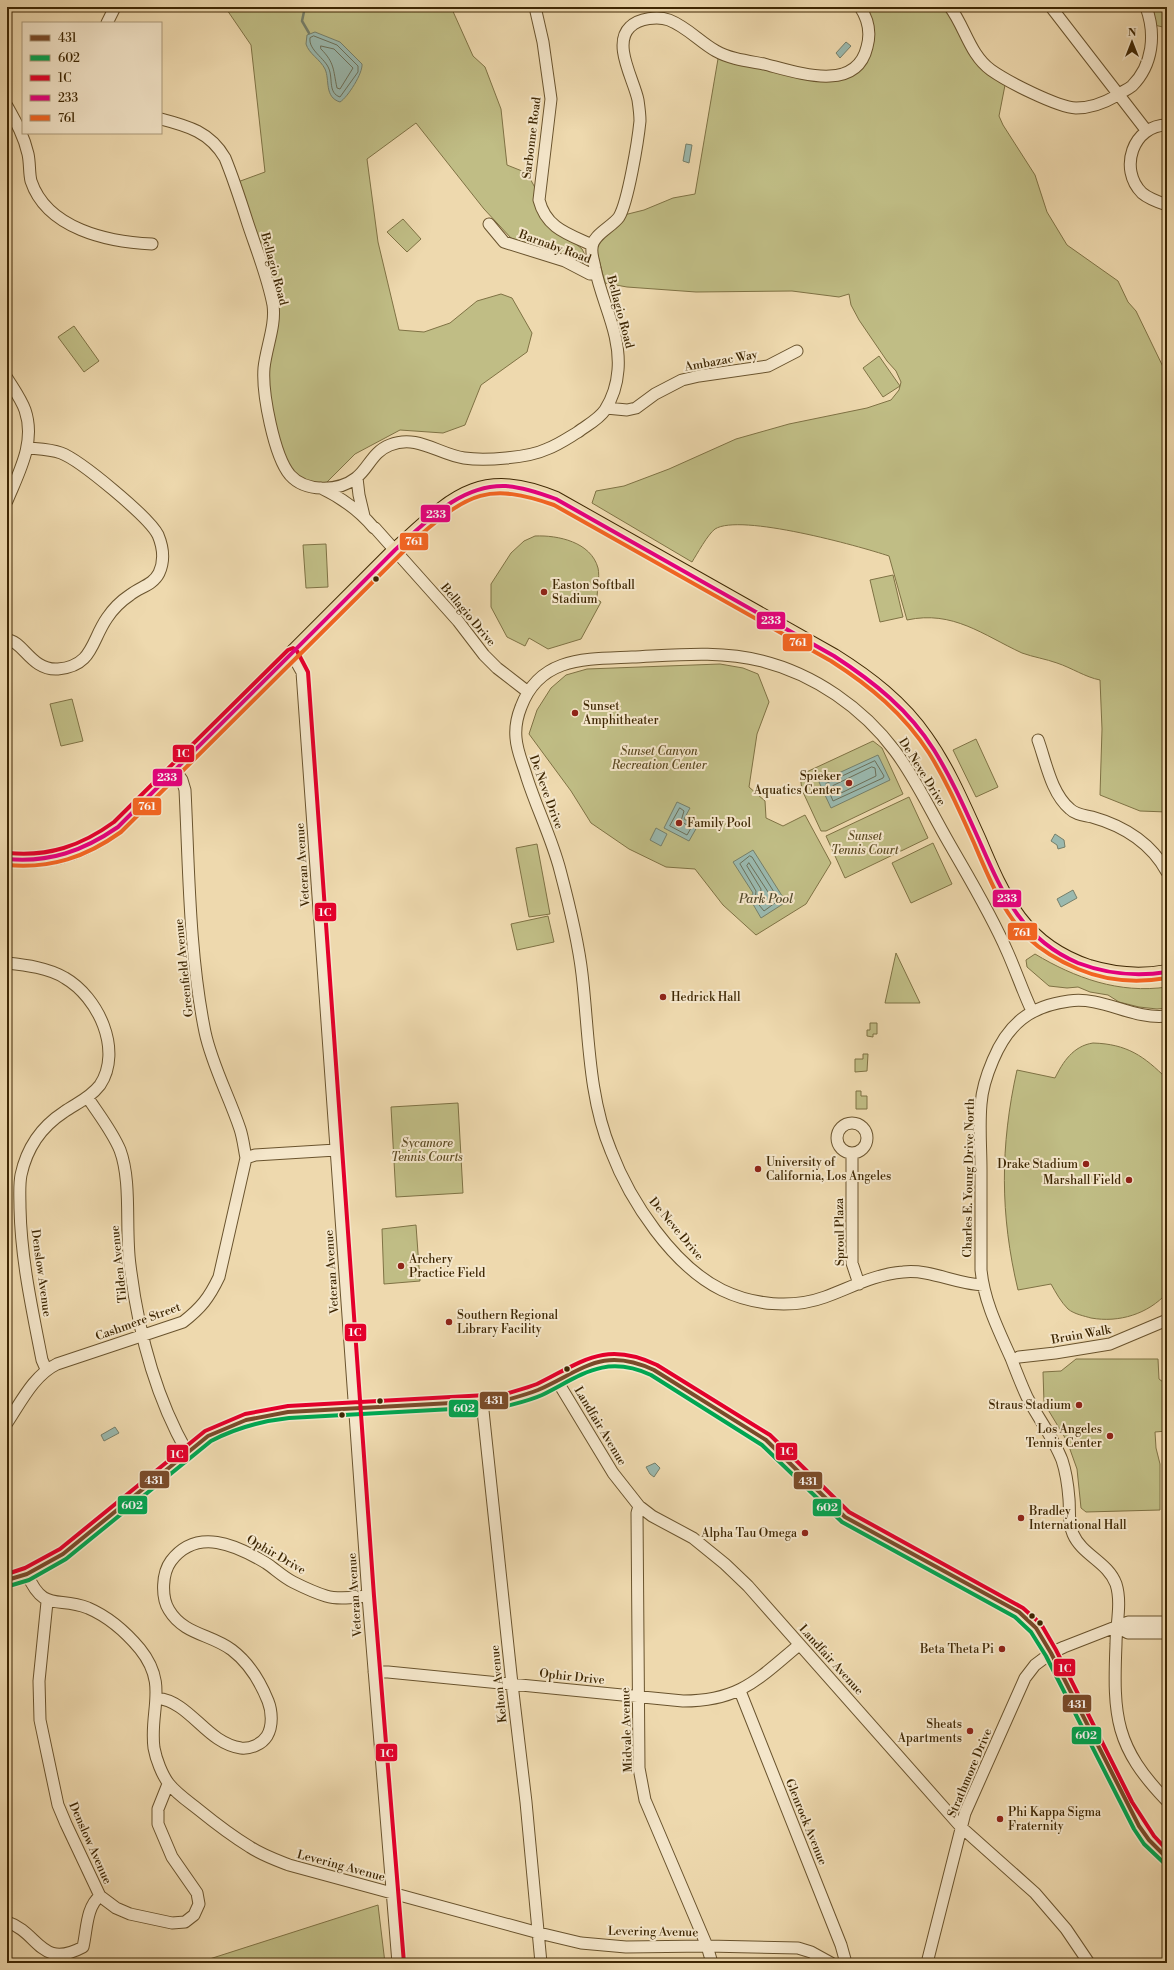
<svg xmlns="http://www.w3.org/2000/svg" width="1174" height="1970" font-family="'Libre Bodoni',serif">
	<rect width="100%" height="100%" fill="#eed9ae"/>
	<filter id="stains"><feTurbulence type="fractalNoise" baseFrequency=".005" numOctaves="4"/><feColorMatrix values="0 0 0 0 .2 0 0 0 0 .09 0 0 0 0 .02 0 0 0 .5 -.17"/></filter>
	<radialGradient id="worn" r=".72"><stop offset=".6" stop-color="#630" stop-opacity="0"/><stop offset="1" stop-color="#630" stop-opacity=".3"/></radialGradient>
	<!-- green -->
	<path fill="#c0bd85" stroke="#7f7244" d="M225,7H451L473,56L485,67L501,109L507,165L527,173L557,228L582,249L587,259L584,263L511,238L484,209L416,123L367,159L378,242L399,330L424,332L450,323L477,301L501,294L512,298L532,333L527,352L481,385L465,425L443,433L400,430L355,454L321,488L294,479L267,407L273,313L235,183L265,172L251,45Z
		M860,7H950L969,42L1006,80L999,116L1003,125L1035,175L1047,212L1067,245L1118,281L1128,302L1136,311L1167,375V812L1140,811L1100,795L1102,729L1100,680C1085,677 1072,668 1057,663C1046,659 1033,657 1022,653C983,635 953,610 907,620L889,556C859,546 740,513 715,529C708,534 697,554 692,562L592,503L596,491L624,486L669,469L736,439L789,424L867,408L891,400L899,390L901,382L896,371L887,361L859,320L851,305L849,294L839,297L792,291L696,292L627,287L605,283L594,240L620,216L644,210L673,198L695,194L719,53L809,75L848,72L867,49Z
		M1146,7H1167V28L1150,24Z
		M403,219L421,239L407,252L387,232Z
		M74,326L99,361L84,372L58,337Z
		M879,356L900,386L883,397L863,368Z
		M535,536C558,535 591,542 598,568C600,577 597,590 597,599L601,602L581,639L548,649L529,638L525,646L507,637L491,607V584L511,553L524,541Z
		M326,544L328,587L306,588L303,545Z
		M893,575L903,617L880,622L870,580Z
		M720,664L743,668L758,674L769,702L757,734L749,787L765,801L766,818L783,826L805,815L831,863L806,904L756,935L723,905L695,869L666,867L629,849L591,823L571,791L529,734L537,710L551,688L566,675L587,669Z
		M72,699L83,741L61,746L50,704Z
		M976,739L998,787L976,797L953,750Z
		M873,741L882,748L903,794L826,831H821L802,790L800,775Z
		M909,797L928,838L845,878L826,836Z
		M933,843L952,884L911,903L892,863Z
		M537,844L550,914L529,917L516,848Z
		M548,916L554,942L517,950L511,924Z
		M896,953L920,1003H885Z
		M1035,954C1075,978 1119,994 1167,987V1008L1157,1009L1139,1007L1119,1002L1108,995L1090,992L1078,987L1067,988L1049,986L1027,967L1026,960Z
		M870,1023H877V1034H873V1037L867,1036V1030H870Z
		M1093,1043C1127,1044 1144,1056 1167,1079V1293C1148,1314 1119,1323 1091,1318C1084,1316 1074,1314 1068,1309C1061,1302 1056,1293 1051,1284L1018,1290C1000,1215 1000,1146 1017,1070L1055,1078C1063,1062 1073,1046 1093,1043Z
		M863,1054H868L867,1071L855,1072V1059H863Z
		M856,1091H861V1096H867V1109H856Z
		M458,1103L463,1193L396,1197L391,1107Z
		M416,1225L420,1281L384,1284L382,1229Z
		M1076,1359H1158L1159,1379L1167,1385V1431L1155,1432L1156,1448L1160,1464V1510L1086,1512L1081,1508L1077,1469L1067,1441L1044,1403L1043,1372L1061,1371Z
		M378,1905L385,1963H197Z"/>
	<!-- water -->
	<path fill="#9ab9af" stroke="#757f6a" d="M315,32L340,42L362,64C363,73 348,97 340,102C324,97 330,80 325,69C320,59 309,54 306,44L307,35Z
		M846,42L851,46L840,58L836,53Z
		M686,144L692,145L689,163L683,161Z
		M878,755L890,780L831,808L819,782Z
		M677,802L690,808L684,819L697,827L689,841L664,828Z
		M656,828L667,834L661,846L650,840Z
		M1055,834L1064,840L1065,847L1058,849L1057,845L1051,841Z
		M753,850L786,902L761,918L750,899L753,893L733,862Z
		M1073,890L1077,898L1061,907L1057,899Z
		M115,1427L119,1433L104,1441L101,1435Z
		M655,1463L660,1468L654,1477L650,1474L646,1467Z"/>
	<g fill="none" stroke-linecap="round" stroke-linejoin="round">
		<!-- shore -->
		<path stroke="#6c7059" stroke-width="1" d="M314,36L337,45L358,66V72L340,97C328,93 333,79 329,69C325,58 308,50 310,38Z
			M321,46L334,49L353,68L340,89L337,88C333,70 335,63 321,49Z
			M875,761L884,776L883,778L833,801L826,784Z
			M872,767L875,768L876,776L837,795L835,794L833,786Z
			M680,808L684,811L681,821L691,828L687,835L670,826Z
			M750,856L752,857L779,900L764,911L755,900L756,891L740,864Z
			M749,863L772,898L766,904L760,899L761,889L747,866Z"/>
		<!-- stream -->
		<path stroke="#757f6a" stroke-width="2.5" d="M305,7L302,21L309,33"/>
		<defs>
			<path id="minor" d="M535,7L543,42L551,99L539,200C546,228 568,234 592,245
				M950,7C965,27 970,55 991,70C1008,82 1057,107 1076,108C1092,108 1104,103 1116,96C1121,92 1127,90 1132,86C1153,65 1156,34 1146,7
				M1051,7L1146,130
				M107,23L115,7
				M7,106C16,122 24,136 28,154C30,163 29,173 31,181C47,229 108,242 152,244
				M161,119C188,126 210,132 225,158C234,180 241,202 248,224C257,251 268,278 273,305C276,325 266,348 264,368C262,393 274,456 290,475C305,492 338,492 356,478C369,468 372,452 390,445C417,434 438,454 464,458C485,461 528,458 547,449C558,445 568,438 578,432C587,425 598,420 605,410C612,399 617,384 618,370C621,334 602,303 595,268C594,262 591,254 592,248C592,235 612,227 619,217C628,202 638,141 640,121C640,114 639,107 638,100C634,80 612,44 630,27C639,18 658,16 669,20C687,27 700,42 716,51C730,59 748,61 764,64C796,72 856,94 867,47C871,33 868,19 860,7
				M1167,125C1133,125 1118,169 1142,193C1149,199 1158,202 1167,205
				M489,224L504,242L565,261L590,274H596
				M7,378C13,388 21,399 25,410C36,442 19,472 7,501
				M606,408L627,410L636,408L655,394L682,380L699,376L768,366L797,351
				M357,478L359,495L364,516
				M321,488C342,498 359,510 374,528
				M375,528L458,621L484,655L497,668L528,692
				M7,640C23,640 31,671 58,669C93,666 91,641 107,618C113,609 121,601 130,595C140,587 153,585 159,573C165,560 163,547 158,535C149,517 80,460 61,453C50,449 39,449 28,448
				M292,654L302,672L368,1596L398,1963
				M1038,740C1046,762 1051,793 1070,809C1076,815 1084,815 1092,817C1124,826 1151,843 1167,872
				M175,770L182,780L185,790C189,870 189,953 205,1032C212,1065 229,1096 240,1129C243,1138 244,1148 246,1158
				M7,963C26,965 49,968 65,978C98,997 123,1050 100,1085C90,1098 77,1103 64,1112C41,1127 27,1147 21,1175C19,1185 20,1197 20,1208C21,1259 32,1309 42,1360L46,1369
				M1167,1016C1132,1020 1103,996 1069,1001C1030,1006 1008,1024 993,1060C987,1074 982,1089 981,1104C979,1126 981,1148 981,1170C981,1203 981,1237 981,1270C984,1301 998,1329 1011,1358C1016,1371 1021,1384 1027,1397C1038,1418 1053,1437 1062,1460C1066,1472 1068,1486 1069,1499C1070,1511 1068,1523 1073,1534C1082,1555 1108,1562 1116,1584C1122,1603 1116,1625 1116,1644C1113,1717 1115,1747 1167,1801
				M88,1098C99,1115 112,1131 120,1150C132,1182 125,1230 130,1265C138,1331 154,1394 187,1452
				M837 1138a15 15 0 1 1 30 0a15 15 0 1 1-30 0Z
				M852,1154V1263L859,1284
				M983,1285C955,1284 931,1269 903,1272C875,1274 850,1288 825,1297C792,1309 753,1305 722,1290C673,1266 630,1201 611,1151C588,1096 589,1033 582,974C578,939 569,904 560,870C552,839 537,809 527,778C523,764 517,752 516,738C515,727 517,717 521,707C540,656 587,659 632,657C675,655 720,650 762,661C814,674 863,708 895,751C916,779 931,812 949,843C969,878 991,914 1007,951C1016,971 1023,992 1032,1011
				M1019,1357L1055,1353L1110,1344L1167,1320
				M556,1379L613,1473L639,1506L652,1516L693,1538L725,1564L748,1586L961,1827L1035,1893L1066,1929L1089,1963
				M482,1401L512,1684L526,1802L541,1963
				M7,1423C21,1402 34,1375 57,1364L183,1322C201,1308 209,1298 219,1277L246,1158L255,1155L336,1150
				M639,1506L637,1513L639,1768L645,1800L707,1946L712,1963
				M27,1574C44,1613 57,1596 88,1608C109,1617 125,1631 140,1649C169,1685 149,1710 154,1748C156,1759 162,1775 169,1784C177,1794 189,1802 199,1810C215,1823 232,1836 250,1847C262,1855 276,1860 289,1865L539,1933L581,1943L626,1947L707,1946L798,1948L811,1952L831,1963
				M7,1580L27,1574L63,1554L208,1436C234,1422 258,1415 288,1412L506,1400L538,1390L583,1366L598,1361H628L641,1364L654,1370L766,1440L845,1517L1019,1612L1036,1628L1051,1653L1127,1805L1139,1826L1149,1840L1167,1858
				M47,1602L39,1681L40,1720L58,1805L66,1824L100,1896L116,1908L130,1914L172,1923L185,1922L194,1915L199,1904L197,1893L172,1857L158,1824V1809L168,1784
				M1117,1627L1128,1633H1167
				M374,1672H388L683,1701C740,1701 758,1679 799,1645
				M740,1691L841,1945L846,1963
				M157,1698C191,1702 206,1743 241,1748C251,1749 262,1744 267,1736C273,1726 272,1711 268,1701C260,1681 249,1663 232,1650C211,1634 184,1635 169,1610C161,1597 162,1573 171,1561C197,1527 236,1545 266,1563C275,1569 283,1577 293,1582C303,1587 316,1593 326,1596C339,1600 355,1597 368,1596
				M7,1922C39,1932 40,1970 83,1947C87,1930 86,1907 100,1896
				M927,1963L965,1813L1025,1678L1035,1665L1051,1653L1064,1647L1128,1622H1167"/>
			<path id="major" d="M7,859C49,865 85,852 118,827L395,550C450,501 477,466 556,499L834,656C869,678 902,703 926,738C948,769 963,805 979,840C1004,899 1023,945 1089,967C1115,975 1140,977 1167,972"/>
		</defs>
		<!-- minor casing -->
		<use href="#minor" stroke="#6a542e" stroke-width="13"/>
		<!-- major casing -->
		<use href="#major" stroke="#3e2703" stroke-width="16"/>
		<!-- minor -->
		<use href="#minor" stroke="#f4e6ca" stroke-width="11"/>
		<!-- major -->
		<use href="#major" stroke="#eed9ae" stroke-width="14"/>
		<defs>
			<path id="bus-1" d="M7,1580L27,1574L63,1554L208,1436L246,1420L288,1412L506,1400C517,1397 528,1394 538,1390C583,1370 602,1346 654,1370L766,1440L845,1517L1019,1612L1036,1628L1051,1653L1139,1826L1149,1840L1167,1858"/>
			<path id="bus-2" d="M9,1586L29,1580L66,1559L211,1441C236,1428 261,1421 289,1418L507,1406C518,1403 531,1400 542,1395C582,1375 605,1354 651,1375L762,1445L842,1522L1015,1617L1031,1632L1046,1656L1134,1829L1144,1844L1163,1862"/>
			<path id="bus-3" d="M8,853C48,857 81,846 114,822L288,650L293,648L297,651L308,672L374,1596L404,1963
				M7,1574L25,1568L60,1549L205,1431L245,1414L288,1406L505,1394C515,1391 527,1388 537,1384C582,1362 605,1340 657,1365L770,1435L849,1512L1023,1608L1041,1624L1056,1650L1132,1802L1154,1836L1167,1850"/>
			<path id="bus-4" d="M7,859C49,863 83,851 118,827L395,550C426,522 460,484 506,486C523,487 540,493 556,499L834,656C874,682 909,710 934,750C952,779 965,809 979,840C1002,892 1021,939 1078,963C1107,974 1136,977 1167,972"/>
			<path id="bus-5" d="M7,865C51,869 86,857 121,832L418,537C469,493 488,482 554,505L831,661C870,686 904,714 929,753C947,782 960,812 974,843C988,876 1002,911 1027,937C1042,951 1059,961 1078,969C1106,981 1137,983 1167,978"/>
		</defs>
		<!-- bus-1 casing -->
		<use href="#bus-1" stroke="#f4e6ca" stroke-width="7"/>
		<!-- bus-2 casing -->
		<use href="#bus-2" stroke="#f4e6ca" stroke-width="7"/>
		<!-- bus-3 casing -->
		<use href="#bus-3" stroke="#f4e6ca" stroke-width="7"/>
		<!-- bus-4 casing -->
		<use href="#bus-4" stroke="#f4e6ca" stroke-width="7"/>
		<!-- bus-5 casing -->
		<use href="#bus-5" stroke="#f4e6ca" stroke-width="7"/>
		<!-- bus-1 -->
		<use href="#bus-1" stroke="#7a4b2a" stroke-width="4"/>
		<!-- bus-2 -->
		<use href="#bus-2" stroke="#00a651" stroke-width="4"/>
		<!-- bus-3 -->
		<use href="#bus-3" stroke="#e4002b" stroke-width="4"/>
		<!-- bus-4 -->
		<use href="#bus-4" stroke="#e5007d" stroke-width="4"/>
		<!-- bus-5 -->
		<use href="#bus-5" stroke="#f26522" stroke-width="4"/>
	</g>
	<!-- markers -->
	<g fill="#3e2703" stroke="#f4e6ca" stroke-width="1.5">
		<circle cx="376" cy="579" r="3.5"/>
		<circle cx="567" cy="1369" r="3.5"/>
		<circle cx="380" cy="1401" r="3.5"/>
		<circle cx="342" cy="1415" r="3.5"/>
		<circle cx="1032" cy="1616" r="3.5"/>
		<circle cx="1040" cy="1623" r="3.5"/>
	</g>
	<g fill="#8f2418" stroke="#f4e6ca" stroke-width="1.5">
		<circle cx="544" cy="592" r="4"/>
		<circle cx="575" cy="713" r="4"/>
		<circle cx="849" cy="783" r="4"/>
		<circle cx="679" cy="823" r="4"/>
		<circle cx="663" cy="997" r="4"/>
		<circle cx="1086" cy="1164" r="4"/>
		<circle cx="758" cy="1169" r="4"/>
		<circle cx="1129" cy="1180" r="4"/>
		<circle cx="401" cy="1266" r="4"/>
		<circle cx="449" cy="1322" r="4"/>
		<circle cx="1079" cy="1405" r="4"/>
		<circle cx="1110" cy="1436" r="4"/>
		<circle cx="1021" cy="1518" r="4"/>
		<circle cx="805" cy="1533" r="4"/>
		<circle cx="1002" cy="1649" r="4"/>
		<circle cx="970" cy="1731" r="4"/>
		<circle cx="1000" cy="1819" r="4"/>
	</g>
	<g text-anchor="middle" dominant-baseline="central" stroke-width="4" stroke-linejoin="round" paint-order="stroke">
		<!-- street labels -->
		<g font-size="12" fill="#3e2703" stroke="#f4e6ca">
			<text transform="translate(532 138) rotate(-83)">Sarbonne Road</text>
			<text transform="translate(555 247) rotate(20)">Barnaby Road</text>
			<text transform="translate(274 269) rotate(75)">Bellagio Road</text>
			<text transform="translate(620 312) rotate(75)">Bellagio Road</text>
			<text transform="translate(721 361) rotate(-10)">Ambazac Way</text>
			<text transform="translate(468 615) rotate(50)">Bellagio Drive</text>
			<text transform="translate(922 772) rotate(58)">De Neve Drive</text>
			<text transform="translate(546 792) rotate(70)">De Neve Drive</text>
			<text transform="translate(303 865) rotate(-94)">Veteran Avenue</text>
			<text transform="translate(184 968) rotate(-96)">Greenfield Avenue</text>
			<text transform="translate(969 1178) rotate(-89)">Charles E. Young Drive North</text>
			<text transform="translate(676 1229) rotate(50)">De Neve Drive</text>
			<text transform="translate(840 1232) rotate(-91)">Sproul Plaza</text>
			<text transform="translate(119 1264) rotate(-96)">Tilden Avenue</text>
			<text transform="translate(332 1272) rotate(-94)">Veteran Avenue</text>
			<text transform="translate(41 1273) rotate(82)">Denslow Avenue</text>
			<text transform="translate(138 1322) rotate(-20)">Cashmere Street</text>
			<text transform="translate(1081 1335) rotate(-10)">Bruin Walk</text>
			<text transform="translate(600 1426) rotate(59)">Landfair Avenue</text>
			<text transform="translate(276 1555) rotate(30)">Ophir Drive</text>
			<text transform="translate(355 1595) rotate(-94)">Veteran Avenue</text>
			<text transform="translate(831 1660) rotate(48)">Landfair Avenue</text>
			<text transform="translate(572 1677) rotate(6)">Ophir Drive</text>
			<text transform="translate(499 1684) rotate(-96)">Kelton Avenue</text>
			<text transform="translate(627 1730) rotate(-92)">Midvale Avenue</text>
			<text transform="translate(970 1773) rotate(-67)">Strathmore Drive</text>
			<text transform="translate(806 1822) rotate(68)">Glenrock Avenue</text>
			<text transform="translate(90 1843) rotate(66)">Denslow Avenue</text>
			<text transform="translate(341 1866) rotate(15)">Levering Avenue</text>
			<text transform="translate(653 1932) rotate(1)">Levering Avenue</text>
		</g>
		<!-- poi labels -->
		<g font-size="12" fill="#3e2703" stroke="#f4e6ca" text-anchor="start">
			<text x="552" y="585">Easton Softball<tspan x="552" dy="14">Stadium</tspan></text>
			<text x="583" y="706">Sunset<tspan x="583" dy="14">Amphitheater</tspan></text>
			<text x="841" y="776" text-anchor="end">Spieker<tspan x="841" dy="14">Aquatics Center</tspan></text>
			<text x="687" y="823">Family Pool</text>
			<text x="671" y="997">Hedrick Hall</text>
			<text x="766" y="1162">University of<tspan x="766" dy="14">California, Los Angeles</tspan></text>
			<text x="1078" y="1164" text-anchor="end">Drake Stadium</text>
			<text x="1121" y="1180" text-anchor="end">Marshall Field</text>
			<text x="409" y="1259">Archery<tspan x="409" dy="14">Practice Field</tspan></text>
			<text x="457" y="1315">Southern Regional<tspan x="457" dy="14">Library Facility</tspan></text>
			<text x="1071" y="1405" text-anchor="end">Straus Stadium</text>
			<text x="1102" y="1429" text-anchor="end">Los Angeles<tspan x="1102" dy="14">Tennis Center</tspan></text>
			<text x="1029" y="1511">Bradley<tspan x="1029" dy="14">International Hall</tspan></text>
			<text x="797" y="1533" text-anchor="end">Alpha Tau Omega</text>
			<text x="994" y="1649" text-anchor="end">Beta Theta Pi</text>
			<text x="962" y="1724" text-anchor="end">Sheats<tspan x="962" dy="14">Apartments</tspan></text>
			<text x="1008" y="1812">Phi Kappa Sigma<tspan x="1008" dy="14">Fraternity</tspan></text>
		</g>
		<!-- park labels -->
		<g font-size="12" font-style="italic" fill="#5e4c24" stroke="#f4e6ca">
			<text x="659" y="751">Sunset Canyon<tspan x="659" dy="14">Recreation Center</tspan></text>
			<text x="865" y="836">Sunset<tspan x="865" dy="14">Tennis Court</tspan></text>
			<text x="427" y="1143">Sycamore<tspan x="427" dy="14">Tennis Courts</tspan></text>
		</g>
		<!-- water labels -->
		<g font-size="13" font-style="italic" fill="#554c2e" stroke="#f4e6ca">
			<text x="766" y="899">Park Pool</text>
		</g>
	</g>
	<g stroke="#f4e6ca" stroke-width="1.5">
		<rect x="420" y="504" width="31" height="19" rx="4" fill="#e5007d"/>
		<rect x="399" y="532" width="30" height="19" rx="4" fill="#f26522"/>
		<rect x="756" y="611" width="30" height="19" rx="4" fill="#e5007d"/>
		<rect x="782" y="633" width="31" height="19" rx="4" fill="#f26522"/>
		<rect x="172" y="744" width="23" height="19" rx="4" fill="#e4002b"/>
		<rect x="152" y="768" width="31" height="19" rx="4" fill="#e5007d"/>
		<rect x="132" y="797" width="30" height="19" rx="4" fill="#f26522"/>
		<rect x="992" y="889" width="30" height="19" rx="4" fill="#e5007d"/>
		<rect x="314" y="902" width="23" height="20" rx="4" fill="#e4002b"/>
		<rect x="1007" y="922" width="31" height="19" rx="4" fill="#f26522"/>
		<rect x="344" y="1323" width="23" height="19" rx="4" fill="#e4002b"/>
		<rect x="479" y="1391" width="30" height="19" rx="4" fill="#7a4b2a"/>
		<rect x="448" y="1399" width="31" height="19" rx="4" fill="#00a651"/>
		<rect x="775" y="1442" width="23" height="19" rx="4" fill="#e4002b"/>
		<rect x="166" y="1444" width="23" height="19" rx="4" fill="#e4002b"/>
		<rect x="139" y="1470" width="31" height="19" rx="4" fill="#7a4b2a"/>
		<rect x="793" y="1471" width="30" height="19" rx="4" fill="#7a4b2a"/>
		<rect x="117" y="1495" width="31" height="20" rx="4" fill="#00a651"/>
		<rect x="812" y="1498" width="30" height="19" rx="4" fill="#00a651"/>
		<rect x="1053" y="1658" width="23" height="19" rx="4" fill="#e4002b"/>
		<rect x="1062" y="1694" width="30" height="19" rx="4" fill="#7a4b2a"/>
		<rect x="1071" y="1726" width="31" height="19" rx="4" fill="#00a651"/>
		<rect x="375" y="1743" width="23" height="19" rx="4" fill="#e4002b"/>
	</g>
	<g font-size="11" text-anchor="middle" font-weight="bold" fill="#fff">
		<text x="436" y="518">233</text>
		<text x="414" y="545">761</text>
		<text x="771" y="624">233</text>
		<text x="798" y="646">761</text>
		<text x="183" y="757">1C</text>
		<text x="167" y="781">233</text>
		<text x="147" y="810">761</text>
		<text x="1007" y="902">233</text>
		<text x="325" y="916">1C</text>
		<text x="1022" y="936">761</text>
		<text x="355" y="1336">1C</text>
		<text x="494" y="1404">431</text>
		<text x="464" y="1412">602</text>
		<text x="787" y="1455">1C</text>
		<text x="177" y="1458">1C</text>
		<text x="154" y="1484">431</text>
		<text x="808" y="1485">431</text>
		<text x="132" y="1509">602</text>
		<text x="827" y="1511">602</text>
		<text x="1065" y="1672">1C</text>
		<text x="1077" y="1708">431</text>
		<text x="1086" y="1739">602</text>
		<text x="387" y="1757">1C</text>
	</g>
	<!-- margin -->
	<rect width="1174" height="1970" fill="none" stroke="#eed9ae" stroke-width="24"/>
	<rect x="8" y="8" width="1158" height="1954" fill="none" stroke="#3e2703" stroke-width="2"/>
	<rect x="12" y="12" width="1150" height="1946" fill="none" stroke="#3e2703"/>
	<!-- legend -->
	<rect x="22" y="22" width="140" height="112" fill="#f4e6ca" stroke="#ab9a7a"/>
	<rect x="30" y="35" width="20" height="6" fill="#7a4b2a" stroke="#ab9a7a"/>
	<text x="58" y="42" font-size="12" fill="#3e2703">431</text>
	<rect x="30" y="55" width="20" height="6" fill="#00a651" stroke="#ab9a7a"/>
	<text x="58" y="62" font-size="12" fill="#3e2703">602</text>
	<rect x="30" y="75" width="20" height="6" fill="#e4002b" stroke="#ab9a7a"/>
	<text x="58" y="82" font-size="12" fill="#3e2703">1C</text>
	<rect x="30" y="95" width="20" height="6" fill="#e5007d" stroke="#ab9a7a"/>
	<text x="58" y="102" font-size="12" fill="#3e2703">233</text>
	<rect x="30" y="115" width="20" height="6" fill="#f26522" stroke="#ab9a7a"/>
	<text x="58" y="122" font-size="12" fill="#3e2703">761</text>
	<!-- north arrow -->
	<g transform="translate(1132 42)" stroke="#f4e6ca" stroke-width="3" paint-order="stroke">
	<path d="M0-3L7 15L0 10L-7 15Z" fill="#3e2703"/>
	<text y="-6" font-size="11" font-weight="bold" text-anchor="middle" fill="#3e2703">N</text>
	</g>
	<rect width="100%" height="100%" filter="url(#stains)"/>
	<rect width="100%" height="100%" fill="url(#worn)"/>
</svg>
